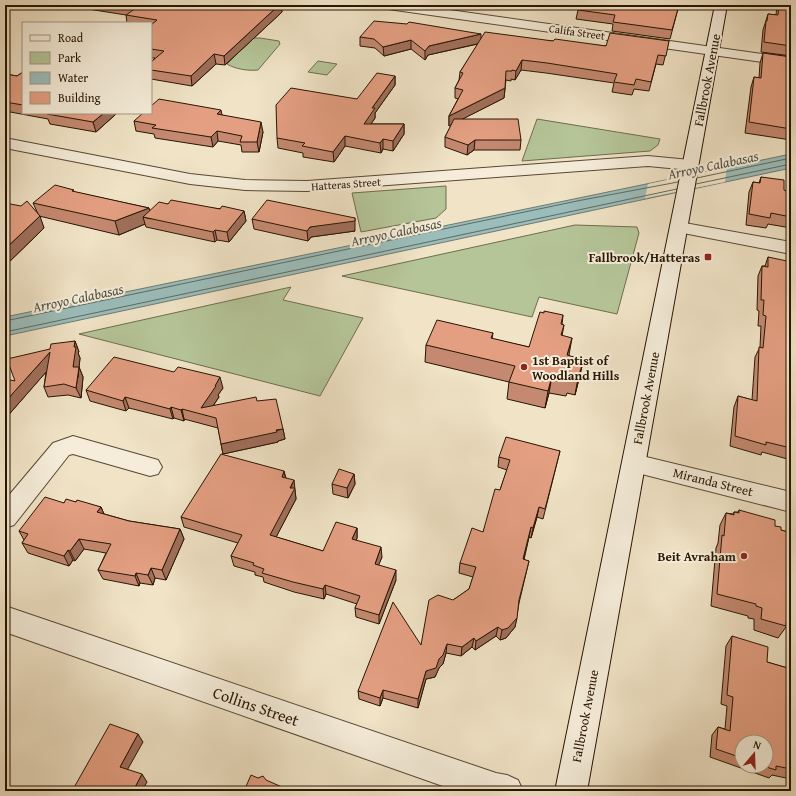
<svg xmlns="http://www.w3.org/2000/svg" width="796" height="796" font-family="'Gentium Book Plus',serif">
	<rect width="100%" height="100%" fill="#f0e3c6"/>
	<filter id="stains"><feTurbulence type="fractalNoise" baseFrequency=".005" numOctaves="4"/><feColorMatrix values="0 0 0 0 .2 0 0 0 0 .09 0 0 0 0 .02 0 0 0 .5 -.17"/></filter>
	<radialGradient id="worn" r=".72"><stop offset=".6" stop-color="#630" stop-opacity="0"/><stop offset="1" stop-color="#630" stop-opacity=".3"/></radialGradient>
	<!-- green -->
	<path fill="#b5c598" stroke="#6e6d4d" d="M251,38H260L279,41L280,44L258,70C248,71 235,69 227,64Z
		M318,61L337,64L327,75L308,72Z
		M537,119L660,139L658,145L650,151L522,161Z
		M446,186V209L436,218L361,232L352,193Z
		M575,225L637,227L639,233L617,314L539,297L532,317L342,276Z
		M291,287L283,300L363,318L320,396L79,334Z"/>
	<!-- water -->
	<path fill="#9bbdbb" stroke="#6d7a71" d="M791,154V168L5,336V317Z"/>
	<!-- pier -->
	<path fill="#f0e3c6" d="M727,167L725,182L645,198L648,184Z"/>
	<g fill="none" stroke-linecap="round" stroke-linejoin="round">
		<!-- shore -->
		<path stroke="#61695e" stroke-width="1" d="M697,178L791,158
			M696,184L791,164
			M5,321L577,201L678,182
			M5,332L677,189"/>
		<defs>
			<path id="street" d="M382,5H414L791,58V66L388,9L384,8Z
				M5,138L190,174L245,180L307,181L648,156L690,160L696,162L698,165L696,168L690,170L648,166L307,191L245,190L190,184L5,148Z
				M679,222L791,242V254L673,231L670,227L673,223Z
				M73,436L158,460L162,467L158,474L150,476L73,454L69,455L14,525L5,528V500L53,443Z
				M634,454L791,492V512L626,470L622,463L626,456Z
				M5,606L496,773L507,775L518,780L523,791H457L5,632Z"/>
			<path id="secondary" d="M715,5H727L587,791H555Z"/>
		</defs>
		<!-- street casing -->
		<use href="#street" stroke="#594833" stroke-width="2"/>
		<!-- secondary casing -->
		<use href="#secondary" stroke="#271502" stroke-width="2"/>
		<!-- street -->
		<use href="#street" fill="#f5edda" fill-rule="evenodd"/>
		<!-- secondary -->
		<use href="#secondary" fill="#f5edda" fill-rule="evenodd"/>
	</g>
	<!-- wall -->
	<path fill="#c48970" stroke="#271502" fill-rule="evenodd" d="M69,5H281L282,12L225,65L216,64L192,86L151,79V62L155,58H151V23H127L126,15L69,6Z
		M679,5L670,39L612,31L613,24L576,19L578,10Z
		M777,5H791V56L761,52L763,30L768,14L776,15Z
		M360,37L481,38L553,41L606,46L669,41L663,65L656,64L649,91L634,89L632,95L612,92L614,83L546,73L521,70L515,80L511,79V81L506,80L504,98L462,119L521,140L520,150H474L467,155L445,147V137L452,124L449,126V116L458,99L455,98V88L459,80L460,72L478,44L428,55L425,60L411,49L384,56L375,48L360,46Z
		M763,53L791,57V140L745,133L751,87L754,77L759,78L760,63Z
		M23,72V113H116V114L96,132L50,124L48,119L5,111V74L17,76Z
		M395,76V85L375,113V118L371,124H404V134L393,151L383,149L381,153L345,146L334,162L303,157V153L278,148L277,138L357,99Z
		M222,115L263,132L259,152H242L241,145L218,141L213,147L155,138L154,134L136,131L134,121Z
		M761,177L784,190L789,201H791V228L768,224L766,228L746,225L749,192L753,182L759,183Z
		M74,192L149,208V211L168,204L244,211L246,221L229,242L217,240L215,242L146,227L145,224L119,235L39,216L44,228L5,266V203L38,214L33,203Z
		M252,219L355,231L311,237L308,241L254,229Z
		M768,257L787,268L791,269V460L762,452L761,455L730,446L734,407L738,396L752,400L755,357L760,347L761,326H758L759,311L757,310L758,276L762,266H765Z
		M563,315L562,325H564L562,336L569,356L574,360L583,362L575,395L567,393L566,396L549,393L545,408L507,399L509,382L425,362L426,345L493,333L492,339L529,347Z
		M75,341L79,352L78,353L80,358L79,367L83,377L81,398L68,395L48,397L44,387L46,372L5,419L15,381L50,349Z
		M223,388L218,395L219,397L213,406L257,401L283,429L285,439L278,441V442L223,454L218,428L184,419V421L174,418L173,419L129,408L126,411L90,401L86,390Z
		M560,451L543,519L537,517L531,538L529,537L524,560L529,561L519,603L515,627L506,638L500,640L496,636L475,650L472,647L461,656L446,653L443,664L439,668L435,677L426,679L418,708L383,698L380,706L359,699L358,691L421,645L453,600L469,589L473,577L459,573L460,563L483,532L500,490L507,470L498,467L499,457Z
		M284,471L286,478L295,490V491L296,499L276,537L323,551L357,528V538L356,540L382,557L378,565L396,580L379,624L356,617L355,608L357,604L326,594L324,599L294,592L264,582L263,577L255,575V572L234,566L231,556L238,543L184,527L181,517Z
		M354,474L355,484L348,498L333,494L332,484Z
		M76,502L101,507L104,514L129,521L180,529L184,539L166,580L155,578L153,585L140,583L139,586L103,579L98,570L106,553L84,549L75,561L73,560L69,566L28,553L22,543L24,540L19,531L64,503Z
		M739,510L775,526L781,530L791,533V628L786,627L778,638L754,630V619L748,618V616L711,606L716,548L718,543L720,525L726,513L733,514L734,512H738Z
		M732,636L767,662L791,669V772L786,778L772,775L769,778L710,757L712,735L718,727L725,729L727,706L721,704L726,646ZM742,742L766,766H742Z"/>
	<!-- shaded-wall -->
	<path fill="#a06f5b" stroke="#271502" d="M279,5H281L282,12L225,65L224,56Z
		M481,34V43L428,55L425,60V51L429,46Z
		M411,40V49L384,56L383,47Z
		M214,54L216,64L192,86L191,76Z
		M522,60L521,70L515,80L516,71Z
		M395,76V85L375,113V118L364,134V124L372,108Z
		M505,88L504,98L449,126V116Z
		M221,110L223,120L217,114Z
		M104,113H116V114L96,132L93,122Z
		M261,122L263,132L259,152L257,142Z
		M404,124V134L393,151V141Z
		M217,131L218,141L213,147L211,137Z
		M345,136V146L334,162L333,152Z
		M383,139V149L381,153L380,143Z
		M475,140L474,150L467,155L468,145Z
		M149,208L151,219L143,217L145,224L119,235L115,221Z
		M244,211L246,221L229,242L227,232Z
		M40,216L44,228L5,266V249Z
		M355,218V231L311,237L308,241L307,231L310,227Z
		M215,230L217,240L215,242L213,232Z
		M572,338L569,355L564,372L567,355Z
		M75,341L79,352L78,353L80,358L78,378L73,367L74,347Z
		M50,352L54,363L5,419V402Z
		M583,362L579,379L575,395L578,378Z
		M79,367L83,377L81,398L76,388Z
		M552,376L549,393L545,408L548,391Z
		M220,377L223,388L218,395L219,397L206,416L201,408Z
		M125,397L129,408L126,411L123,401Z
		M171,407L174,418L173,419L170,409Z
		M182,409L184,419V421L181,410Z
		M283,429L285,439L278,441V442L223,454L221,444Z
		M284,471L286,482L282,477Z
		M354,474L355,484L348,498L347,488Z
		M294,480L296,499L272,545L270,535Z
		M101,507L105,517L97,512Z
		M539,507L537,517L531,538L533,528Z
		M531,527L529,537L521,569L523,559Z
		M357,528V538L353,549L352,539Z
		M180,529L184,539L166,580L162,570Z
		M79,539L84,549L75,561L70,551Z
		M381,547L382,557L375,574V564Z
		M68,550L73,560L69,566L64,556Z
		M151,568L155,578L153,585L148,575Z
		M396,570V580L379,624V615Z
		M136,573L140,583L139,586L135,576Z
		M325,585L326,594L324,599L323,589Z
		M517,618L515,627L506,638L500,640L502,630Z
		M498,627L496,636L475,650L476,641Z
		M474,638L472,647L461,656L462,647Z
		M447,644L446,653L443,664L439,668L435,677L426,679L418,708V699L426,671L439,659Z
		M383,690V698L380,706V698Z
		M138,734L143,742L125,774L120,767Z
		M142,774L147,782L142,791H133Z"/>
	<!-- building -->
	<path fill="#e49f82" stroke="#271502" d="M118,5H279L224,56L214,54L191,76L151,70V62L164,51L151,49V25L157,20L126,15L136,8Z
		M580,5H679L672,30L613,22L615,15L578,10Z
		M779,5H791V46L764,42L766,21H767L768,14L778,15Z
		M374,21L407,24L409,22L481,34L429,46L425,51L411,40L383,47L374,39L360,37Z
		M485,32L553,41L555,39L606,46L610,33L669,41L666,56L658,55L651,82L636,79L634,85L614,82L617,74L547,63L522,60L516,71L512,70V71H506L505,88L449,116L463,90L455,88L463,73L460,72Z
		M763,53L791,57V129L749,122L754,77L761,78Z
		M23,72V105L5,102V74L17,76Z
		M377,73L395,76L372,108H375L364,124H404L393,141L383,139L380,143L345,136L333,152L302,146L305,143L277,138L276,105L291,88L357,99Z
		M159,99L221,110L217,114L261,122L257,142H240L242,136L217,131L211,137L152,128L156,125L134,121L143,113H151V106Z
		M48,113H104L93,122L47,114Z
		M454,119H518L521,140H475L468,145L445,137Z
		M761,177L784,180V190L790,192L789,201H791V217L771,213L770,218L749,214L753,182L760,183Z
		M55,185L74,190L72,191L149,208L115,221L33,203Z
		M171,200L220,209L222,206L244,211L227,232L215,230L213,232L143,217L159,202L168,204Z
		M267,200L355,218V221L310,227L307,231L252,219Z
		M27,201L40,216L5,249V203L21,206Z
		M768,257L787,261V268L791,269V448L766,442V445L735,436L738,396L757,401L759,347L763,348L766,316L763,315L764,300H761L762,266L768,267Z
		M544,311L563,315L561,324L564,325L561,335L572,338L567,355L574,357L573,360L583,362L578,378L571,376L570,380L552,376L548,391L509,382L515,366L426,345L437,320L493,333L491,338L529,347L540,312L544,313Z
		M75,341L74,347H76L73,367H79L76,388L64,384L44,387L50,352L5,402V379L15,381L7,359L50,349L51,344Z
		M114,357L174,372L178,367L220,377L215,386H216L201,408L256,397L257,401L276,399L283,429L276,430L277,432L221,444L216,418L182,409L181,410L171,407L170,409L125,397L123,401L86,390Z
		M506,437L560,451L545,509L539,507L533,528L531,527L523,559L529,561L519,600L517,618L508,628L502,630L498,627L476,641L474,638L462,647L447,644L443,655L439,659L436,668L426,671L418,699L383,690L380,698L358,691L393,602L421,645L429,600L438,595L453,600L469,589L476,567L460,563L472,528L483,532L495,489L500,490L510,460L499,457Z
		M221,454L284,471L282,477L294,480L290,488H295L270,535L323,551L336,522L357,528L352,539L381,547L375,564L396,570L379,615L355,608L360,596L325,585L323,589L293,582L262,573L264,569L253,565L254,563L231,556L242,535L181,517Z
		M339,469L354,474L347,488L332,484Z
		M45,497L64,503L66,499L76,502L77,500L101,507L97,512L129,521L180,529L162,570L151,568L148,575L136,573L135,576L98,570L111,544L79,539L70,551L68,550L64,556L22,543L28,534L19,531Z
		M739,510L775,520V526L781,527V530L791,533V615L787,614L786,626L761,619L762,608L756,606V604L717,594L722,535L724,536L726,513L734,515V512L739,513Z
		M732,636L768,647L767,662L791,669V769L776,766V770L763,766H766V742H742V758L716,749L718,727L730,731L733,697L727,695Z
		M110,724L138,734L120,767L142,774L133,791H72Z
		M251,775L258,778L263,776L266,780L282,787L281,791H244Z"/>
	<!-- markers -->
	<g fill="#8f2418" stroke="#f5edda" stroke-width="1.5">
		<rect x="704" y="253" width="8" height="8" rx="2"/>
		<circle cx="524" cy="367" r="4"/>
		<circle cx="744" cy="556" r="4"/>
	</g>
	<g text-anchor="middle" dominant-baseline="central" stroke-width="4" stroke-linejoin="round" paint-order="stroke">
		<!-- far-street labels -->
		<g font-size="11" fill="#271502" stroke="#f5edda">
			<text transform="translate(577 32) rotate(8)">Califa Street</text>
			<text transform="translate(346 184) rotate(-4)">Hatteras Street</text>
		</g>
		<!-- street labels -->
		<g font-size="13" fill="#271502" stroke="#f5edda">
			<text transform="translate(707 80) rotate(-79)">Fallbrook Avenue</text>
			<text transform="translate(646 398) rotate(-79)">Fallbrook Avenue</text>
			<text transform="translate(713 482) rotate(14)">Miranda Street</text>
			<text transform="translate(585 716) rotate(-79)">Fallbrook Avenue</text>
		</g>
		<!-- poi labels -->
		<g font-size="13" font-weight="bold" fill="#271502" stroke="#f5edda" text-anchor="end">
			<text x="700" y="257">Fallbrook/Hatteras</text>
			<text x="532" y="360" text-anchor="start">1st Baptist of<tspan x="532" dy="15">Woodland Hills</tspan></text>
			<text x="736" y="556">Beit Avraham</text>
		</g>
		<!-- water labels -->
		<g font-size="14" font-style="italic" fill="#505043" stroke="#f5edda">
			<text transform="translate(713 165) rotate(-12)">Arroyo Calabasas</text>
			<text transform="translate(396 232) rotate(-12)">Arroyo Calabasas</text>
			<text transform="translate(78 298) rotate(-12)">Arroyo Calabasas</text>
		</g>
		<!-- near-street labels -->
		<g font-size="16" fill="#271502" stroke="#f5edda">
			<text transform="translate(256 706) rotate(19)">Collins Street</text>
		</g>
	</g>
	<!-- margin -->
	<rect width="796" height="796" fill="none" stroke="#f0e3c6" stroke-width="20"/>
	<rect x="6" y="6" width="784" height="784" fill="none" stroke="#271502" stroke-width="2"/>
	<rect x="10" y="10" width="776" height="776" fill="none" stroke="#271502"/>
	<!-- legend -->
	<rect x="22" y="22" width="130" height="92" fill="#f5edda" stroke="#a39784"/>
	<rect x="30" y="35" width="20" height="6" fill="#f5edda" stroke="#a39784"/>
	<text x="58" y="42" font-size="12" fill="#271502">Road</text>
	<rect x="30" y="52" width="20" height="12" fill="#b5c598" stroke="#a39784"/>
	<text x="58" y="62" font-size="12" fill="#271502">Park</text>
	<rect x="30" y="72" width="20" height="12" fill="#9bbdbb" stroke="#a39784"/>
	<text x="58" y="82" font-size="12" fill="#271502">Water</text>
	<rect x="30" y="92" width="20" height="12" fill="#e49f82" stroke="#a39784"/>
	<text x="58" y="102" font-size="12" fill="#271502">Building</text>
	<!-- north arrow -->
	<g transform="translate(754 754) rotate(19)"><circle r="19" fill="#f5edda" stroke="#a39784"/>
	<path d="M0-3L7 15L0 10L-7 15Z" fill="#8f2418"/>
	<text y="-6" font-size="11" font-weight="bold" text-anchor="middle" fill="#271502">N</text>
	</g>
	<rect width="100%" height="100%" filter="url(#stains)"/>
	<rect width="100%" height="100%" fill="url(#worn)"/>
</svg>
